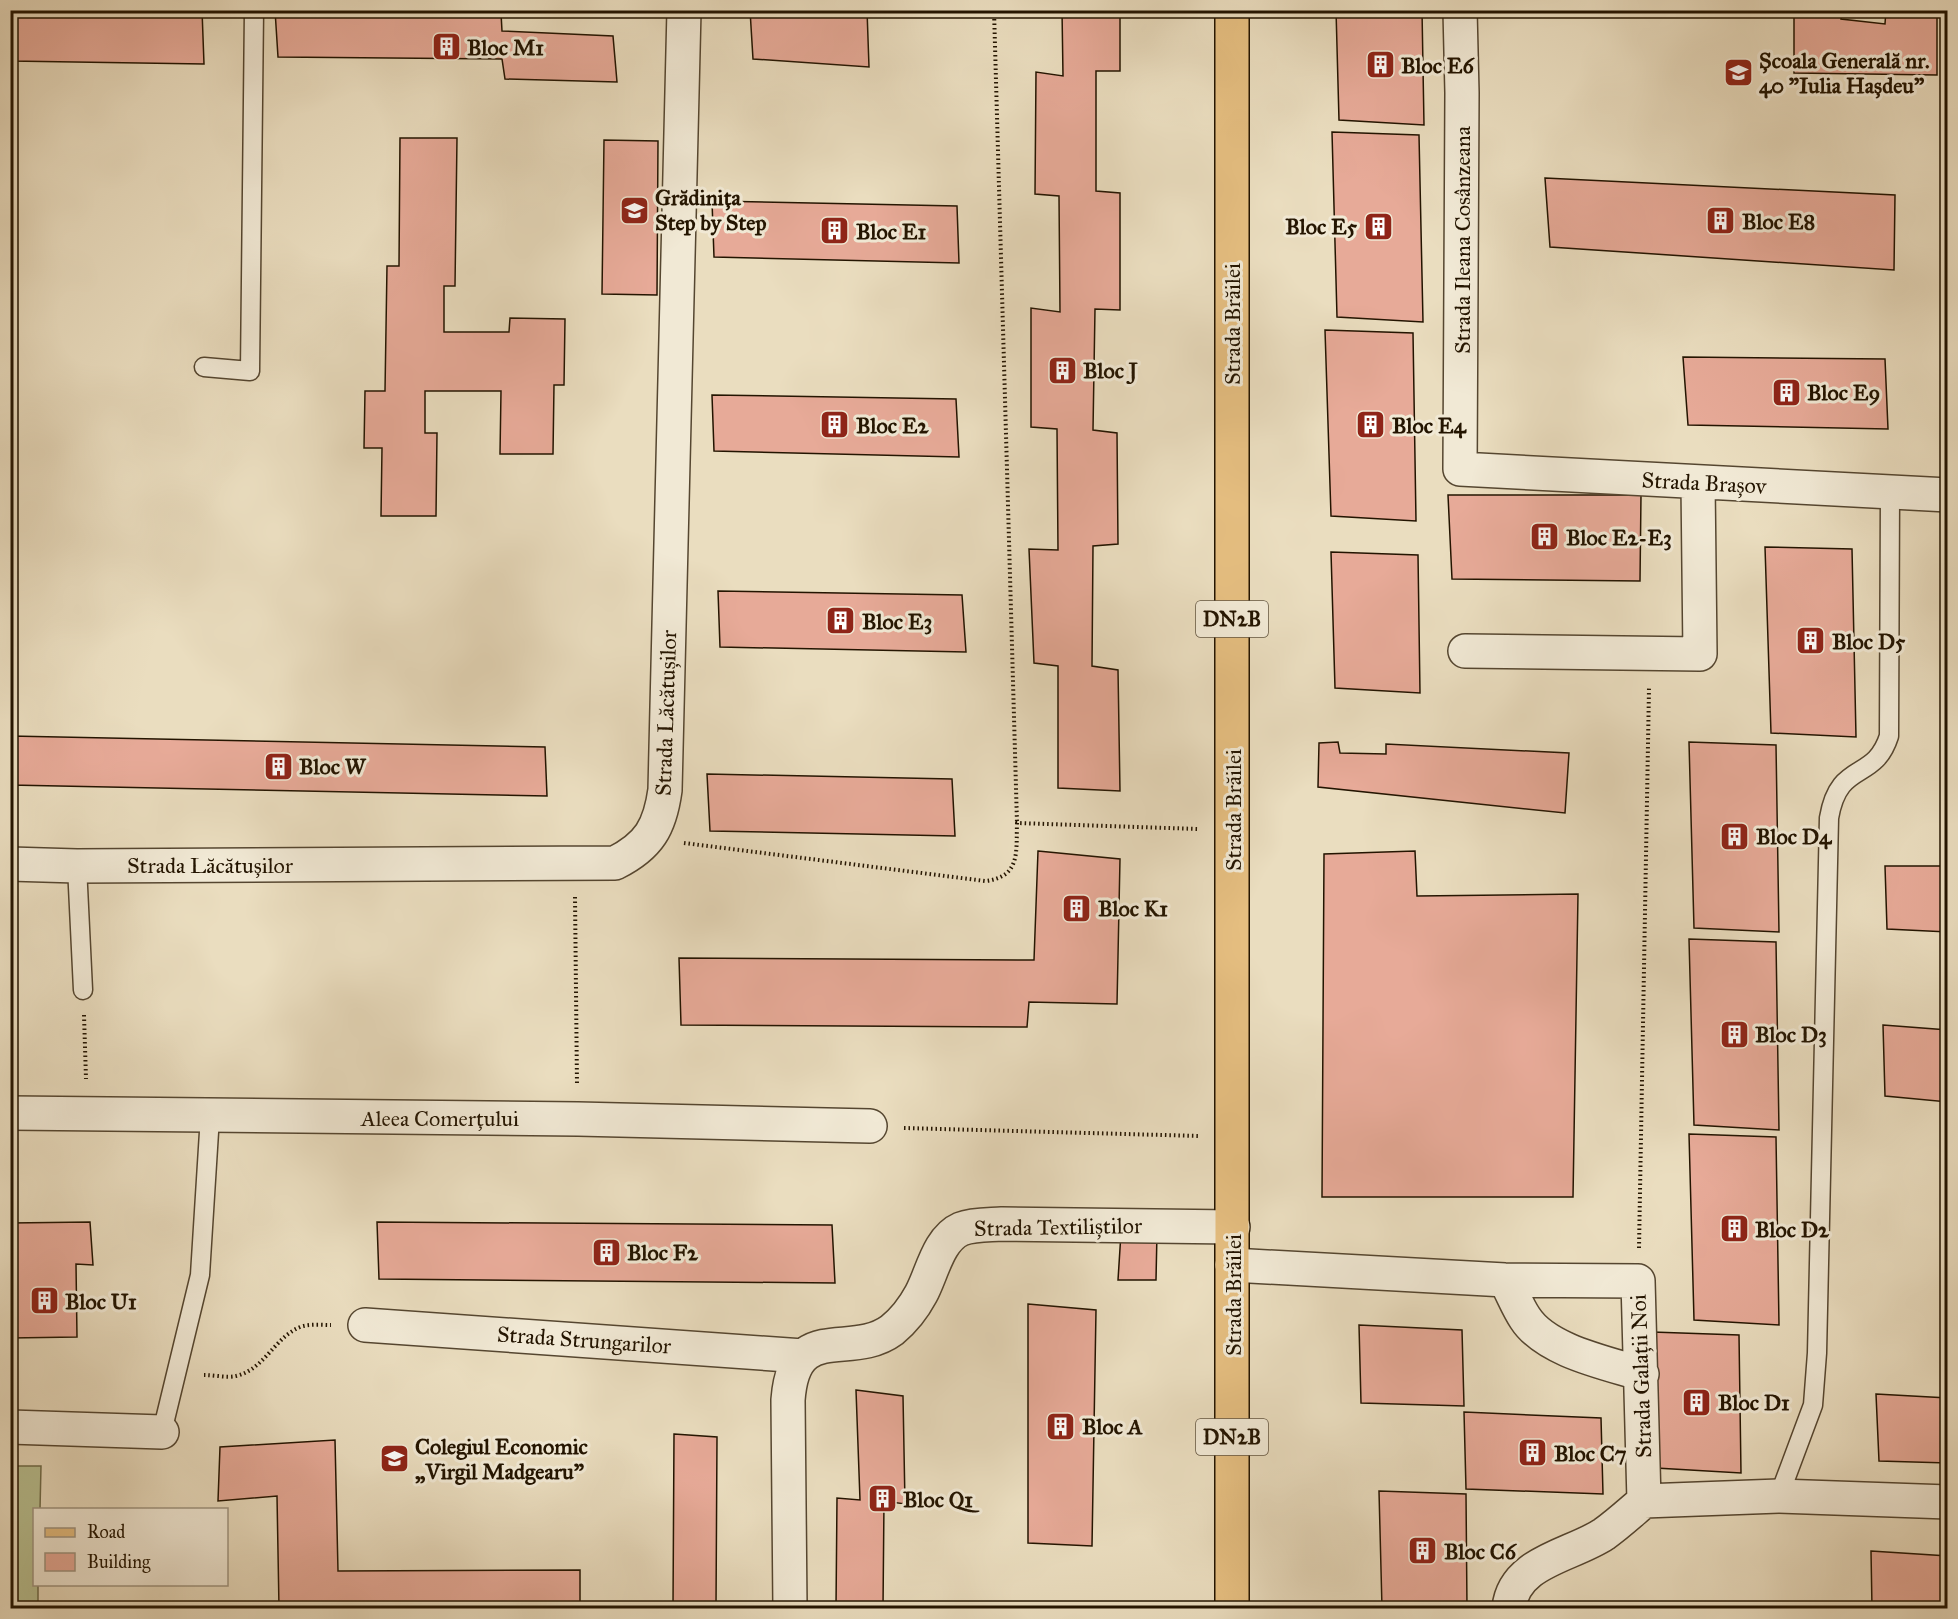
<svg xmlns="http://www.w3.org/2000/svg" width="1958" height="1619" font-family="'IM FELL Great Primer',serif">
	<rect width="100%" height="100%" fill="#eaddbf"/>
	<filter id="stains"><feTurbulence type="fractalNoise" baseFrequency=".00333" numOctaves="4"/><feColorMatrix values="0 0 0 0 .2 0 0 0 0 .09 0 0 0 0 .02 0 0 0 .5 -.17"/></filter>
	<radialGradient id="worn" r=".72"><stop offset=".6" stop-color="#630" stop-opacity="0"/><stop offset="1" stop-color="#630" stop-opacity=".3"/></radialGradient>
	<!-- green -->
	<path fill="#b8c091" stroke="#6e6a48" stroke-width="1.5" d="M11,1466H41L40,1509L34,1510V1584L38,1585V1608H11Z"/>
	<!-- building -->
	<path fill="#e7aa98" stroke="#231400" stroke-width="1.5" d="M10,10H202L204,64L10,61Z
		M275,10L501,13L502,31L613,36L617,82L505,79L502,59L278,57Z
		M750,10H867L869,67L753,59Z
		M1062,10H1120V71H1096V191L1120,193V310L1095,309L1093,430L1117,433L1118,544L1093,546L1092,666L1118,670L1120,791L1058,788V666L1034,663L1029,549L1058,550L1057,429L1031,427V308L1060,312L1059,196L1035,194L1036,72L1063,76Z
		M1336,10H1422L1424,125L1339,120Z
		M1794,10H1842L1841,19L1885,24L1886,10H1937V75L1794,73Z
		M1332,132L1419,135L1423,322L1337,317Z
		M400,138H457L455,286H444V332H509L510,318L565,319L564,385H554L553,454H500L501,391H425V433H437L436,516H381L382,448H364L365,391H385L387,266H399Z
		M604,140L658,141L657,295L602,294Z
		M1545,178L1895,195L1894,270L1550,247Z
		M712,201L957,206L959,263L714,257Z
		M1325,330L1413,333L1416,521L1331,516Z
		M1683,357L1885,359L1888,429L1688,425Z
		M712,395L956,399L959,457L714,451Z
		M1448,495H1641L1640,581L1452,579Z
		M1765,547L1852,549L1856,737L1771,733Z
		M1331,552L1418,555L1420,693L1335,688Z
		M718,591L962,595L966,652L720,647Z
		M10,736L545,747L547,796L10,785Z
		M1338,742L1340,753L1386,754V744L1569,753L1565,813L1318,787L1319,743Z
		M1689,742L1776,745L1779,932L1694,928Z
		M707,774L952,779L955,836L710,831Z
		M1038,851L1120,859L1117,1004L1029,1002L1027,1027L681,1025L679,958L1034,960Z
		M1415,851L1417,896L1578,894L1573,1197H1322L1324,854Z
		M1885,866H1948V932L1887,929Z
		M1689,939L1776,942L1779,1130L1694,1125Z
		M1883,1025L1948,1030V1102L1885,1096Z
		M1689,1134L1776,1137L1779,1325L1694,1320Z
		M90,1222L93,1265L76,1264L77,1337L10,1338V1223Z
		M377,1222L832,1225L835,1283L379,1279Z
		M1121,1233H1157L1156,1280H1118Z
		M1028,1304L1096,1310L1092,1546L1028,1543Z
		M1359,1325L1462,1330L1464,1406L1361,1403Z
		M1652,1332L1739,1335L1741,1473L1656,1468Z
		M856,1390L903,1396L905,1504L884,1501L883,1608H836L837,1498L860,1500Z
		M1876,1394L1948,1398V1463L1879,1461Z
		M1464,1412L1601,1418L1603,1494L1466,1489Z
		M674,1434L717,1437L716,1608H673Z
		M335,1440L338,1571L580,1570V1608H279L277,1496L218,1501L220,1447Z
		M1379,1491L1466,1494L1467,1608H1382Z
		M1871,1551L1948,1556V1608H1872Z"/>
	<g fill="none" stroke-linecap="round" stroke-linejoin="round">
		<defs>
			<path id="lane" d="M204,367L250,371L254,10
				M77,866L83,990
				M162,1432L200,1275L210,1116
				M1779,1496L1813,1405L1817,1353L1829,818C1839,759 1874,783 1889,736L1890,493"/>
			<path id="street" d="M1460,10L1462,93L1460,469L1948,495
				M1465,651L1700,654L1698,483
				M10,864L77,866L615,863C649,846 660,827 665,790L684,10
				M10,1113L578,1119L870,1126
				M1232,1265L1505,1280L1638,1281L1644,1501L1779,1496L1948,1502
				M1505,1280C1512,1292 1517,1306 1525,1318C1546,1351 1607,1363 1642,1374
				M365,1325L803,1356
				M10,1427L162,1432
				M790,1608L788,1400C794,1318 850,1361 892,1330C903,1321 914,1307 921,1294C932,1274 938,1239 961,1229C974,1224 989,1225 1002,1224L1233,1227
				M1509,1608C1514,1561 1571,1556 1604,1534C1618,1524 1631,1512 1644,1501"/>
			<path id="primary" d="M1232,10V1608"/>
		</defs>
		<!-- lane casing -->
		<use href="#lane" stroke="#554630" stroke-width="21"/>
		<!-- street casing -->
		<use href="#street" stroke="#554630" stroke-width="36"/>
		<!-- primary casing -->
		<use href="#primary" stroke="#231400" stroke-width="36"/>
		<!-- path -->
		<path stroke="#231400" stroke-width="4" stroke-dasharray="1.5 3" stroke-linecap="butt" d="M994,10L1017,823
			M684,843L985,881C1021,877 1016,852 1017,823L1198,829
			M575,897L577,1085
			M84,1015L86,1079
			M904,1128L1199,1136
			M1639,1248L1649,688
			M204,1375C214,1375 227,1378 236,1376C266,1369 275,1335 303,1326C312,1324 322,1325 331,1325"/>
		<!-- lane -->
		<use href="#lane" stroke="#f1e9d5" stroke-width="18"/>
		<!-- street -->
		<use href="#street" stroke="#f1e9d5" stroke-width="33"/>
		<!-- primary -->
		<use href="#primary" stroke="#e5be80" stroke-width="33"/>
	</g>
	<!-- icons -->
	<defs>
		<symbol id="building-square" viewBox="-11 -11 22 22"><rect x="-9" y="-9" width="18" height="18" rx="4" fill="#8f2418" stroke="#f1e9d5"/><path d="M-4-6H4V6H1V3H-1V6H-4ZM-2.5-4.3h1.7v1.8h-1.7ZM.8-4.3h1.7v1.8H.8ZM-2.5-1h1.7V.8h-1.7ZM.8-1h1.7V.8H.8Z" fill="#fff"/></symbol>
		<symbol id="school-square" viewBox="-11 -11 22 22"><rect x="-9" y="-9" width="18" height="18" rx="4" fill="#8f2418" stroke="#f1e9d5"/><path d="M0-5L7-2L0 1L-7-2ZM-4 1L0 2.5L4 1V4Q0 6-4 4Z" fill="#fff"/></symbol>
		<symbol id="university-square" viewBox="-11 -11 22 22"><rect x="-9" y="-9" width="18" height="18" rx="4" fill="#8f2418" stroke="#f1e9d5"/><path d="M0-5L7-2L0 1L-7-2ZM-4 1L0 2.5L4 1V4Q0 6-4 4Z" fill="#fff"/></symbol>
	</defs>
	<g fill-rule="evenodd">
		<use href="#building-square" x="430" y="30" width="33" height="33"/>
		<use href="#building-square" x="1364" y="48" width="33" height="33"/>
		<use href="#school-square" x="1722" y="56" width="33" height="33"/>
		<use href="#school-square" x="618" y="194" width="33" height="33"/>
		<use href="#building-square" x="1704" y="204" width="33" height="33"/>
		<use href="#building-square" x="1362" y="210" width="33" height="33"/>
		<use href="#building-square" x="818" y="214" width="33" height="33"/>
		<use href="#building-square" x="1046" y="354" width="33" height="33"/>
		<use href="#building-square" x="1770" y="376" width="33" height="33"/>
		<use href="#building-square" x="818" y="408" width="33" height="33"/>
		<use href="#building-square" x="1354" y="408" width="33" height="33"/>
		<use href="#building-square" x="1528" y="520" width="33" height="33"/>
		<use href="#building-square" x="824" y="604" width="33" height="33"/>
		<use href="#building-square" x="1794" y="624" width="33" height="33"/>
		<use href="#building-square" x="262" y="750" width="33" height="33"/>
		<use href="#building-square" x="1718" y="820" width="33" height="33"/>
		<use href="#building-square" x="1060" y="892" width="33" height="33"/>
		<use href="#building-square" x="1718" y="1018" width="33" height="33"/>
		<use href="#building-square" x="1718" y="1212" width="33" height="33"/>
		<use href="#building-square" x="590" y="1236" width="33" height="33"/>
		<use href="#building-square" x="28" y="1284" width="33" height="33"/>
		<use href="#building-square" x="1680" y="1386" width="33" height="33"/>
		<use href="#building-square" x="1044" y="1410" width="33" height="33"/>
		<use href="#building-square" x="1516" y="1436" width="33" height="33"/>
		<use href="#university-square" x="378" y="1442" width="33" height="33"/>
		<use href="#building-square" x="866" y="1482" width="33" height="33"/>
		<use href="#building-square" x="1406" y="1534" width="33" height="33"/>
	</g>
	<g text-anchor="middle" dominant-baseline="central" stroke-width="6" stroke-linejoin="round" paint-order="stroke">
		<!-- shield labels -->
		<g fill="#f1e9d5" stroke="#615440" stroke-width="1.5">
			<rect x="1196" y="601" width="72" height="36" rx="4.5"/>
			<rect x="1196" y="1419" width="72" height="36" rx="4.5"/>
		</g>
		<g font-size="21" font-weight="bold" fill="#231400">
			<text x="1232" y="619">DN2B</text>
			<text x="1232" y="1437">DN2B</text>
		</g>
		<!-- poi labels -->
		<g font-size="22" font-weight="bold" fill="#231400" stroke="#f1e9d5" text-anchor="start">
			<text x="467" y="47">Bloc M1</text>
			<text x="1759" y="60">Școala Generală nr.<tspan x="1759" dy="25">40 "Iulia Hașdeu"</tspan></text>
			<text x="1401" y="65">Bloc E6</text>
			<text x="655" y="197">Grădinița<tspan x="655" dy="25">Step by Step</tspan></text>
			<text x="1742" y="221">Bloc E8</text>
			<text x="1357" y="226" text-anchor="end">Bloc E5</text>
			<text x="856" y="231">Bloc E1</text>
			<text x="1083" y="370">Bloc J</text>
			<text x="1807" y="392">Bloc E9</text>
			<text x="856" y="425">Bloc E2</text>
			<text x="1392" y="425">Bloc E4</text>
			<text x="1566" y="537">Bloc E2-E3</text>
			<text x="862" y="621">Bloc E3</text>
			<text x="1832" y="641">Bloc D5</text>
			<text x="299" y="766">Bloc W</text>
			<text x="1756" y="836">Bloc D4</text>
			<text x="1098" y="908">Bloc K1</text>
			<text x="1755" y="1034">Bloc D3</text>
			<text x="1755" y="1229">Bloc D2</text>
			<text x="627" y="1252">Bloc F2</text>
			<text x="65" y="1301">Bloc U1</text>
			<text x="1718" y="1402">Bloc D1</text>
			<text x="1082" y="1426">Bloc A</text>
			<text x="415" y="1446">Colegiul Economic<tspan x="415" dy="25">„Virgil Madgearu"</tspan></text>
			<text x="1554" y="1453">Bloc C7</text>
			<text x="903" y="1499">Bloc Q1</text>
			<text x="1444" y="1551">Bloc C6</text>
		</g>
		<!-- street labels -->
		<g font-size="22" fill="#231400" stroke="#f1e9d5">
			<text transform="translate(1462 240) rotate(-90)">Strada Ileana Cosânzeana</text>
			<text transform="translate(1232 324) rotate(-90)">Strada Brăilei</text>
			<text transform="translate(1704 483) rotate(3)">Strada Brașov</text>
			<text transform="translate(666 713) rotate(-88)">Strada Lăcătușilor</text>
			<text transform="translate(1233 810) rotate(-90)">Strada Brăilei</text>
			<text x="210" y="865">Strada Lăcătușilor</text>
			<text x="440" y="1118">Aleea Comerțului</text>
			<text transform="translate(1058 1227) rotate(-1)">Strada Textiliștilor</text>
			<text transform="translate(1233 1295) rotate(-90)">Strada Brăilei</text>
			<text transform="translate(584 1340) rotate(4)">Strada Strungarilor</text>
			<text transform="translate(1641 1376) rotate(-92)">Strada Galații Noi</text>
		</g>
	</g>
	<!-- margin -->
	<rect width="1958" height="1619" fill="none" stroke="#eaddbf" stroke-width="36"/>
	<rect x="12" y="12" width="1934" height="1595" fill="none" stroke="#231400" stroke-width="3"/>
	<rect x="18" y="18" width="1922" height="1583" fill="none" stroke="#231400" stroke-width="1.5"/>
	<!-- legend -->
	<rect x="33" y="1508" width="195" height="78" fill="#f1e9d5" stroke="#9f9480" stroke-width="1.5"/>
	<rect x="45" y="1528" width="30" height="9" fill="#e5be80" stroke="#9f9480" stroke-width="1.5"/>
	<text x="87" y="1538" font-size="18" fill="#231400">Road</text>
	<rect x="45" y="1553" width="30" height="18" fill="#e7aa98" stroke="#9f9480" stroke-width="1.5"/>
	<text x="87" y="1568" font-size="18" fill="#231400">Building</text>
	<rect width="100%" height="100%" filter="url(#stains)"/>
	<rect width="100%" height="100%" fill="url(#worn)"/>
</svg>
